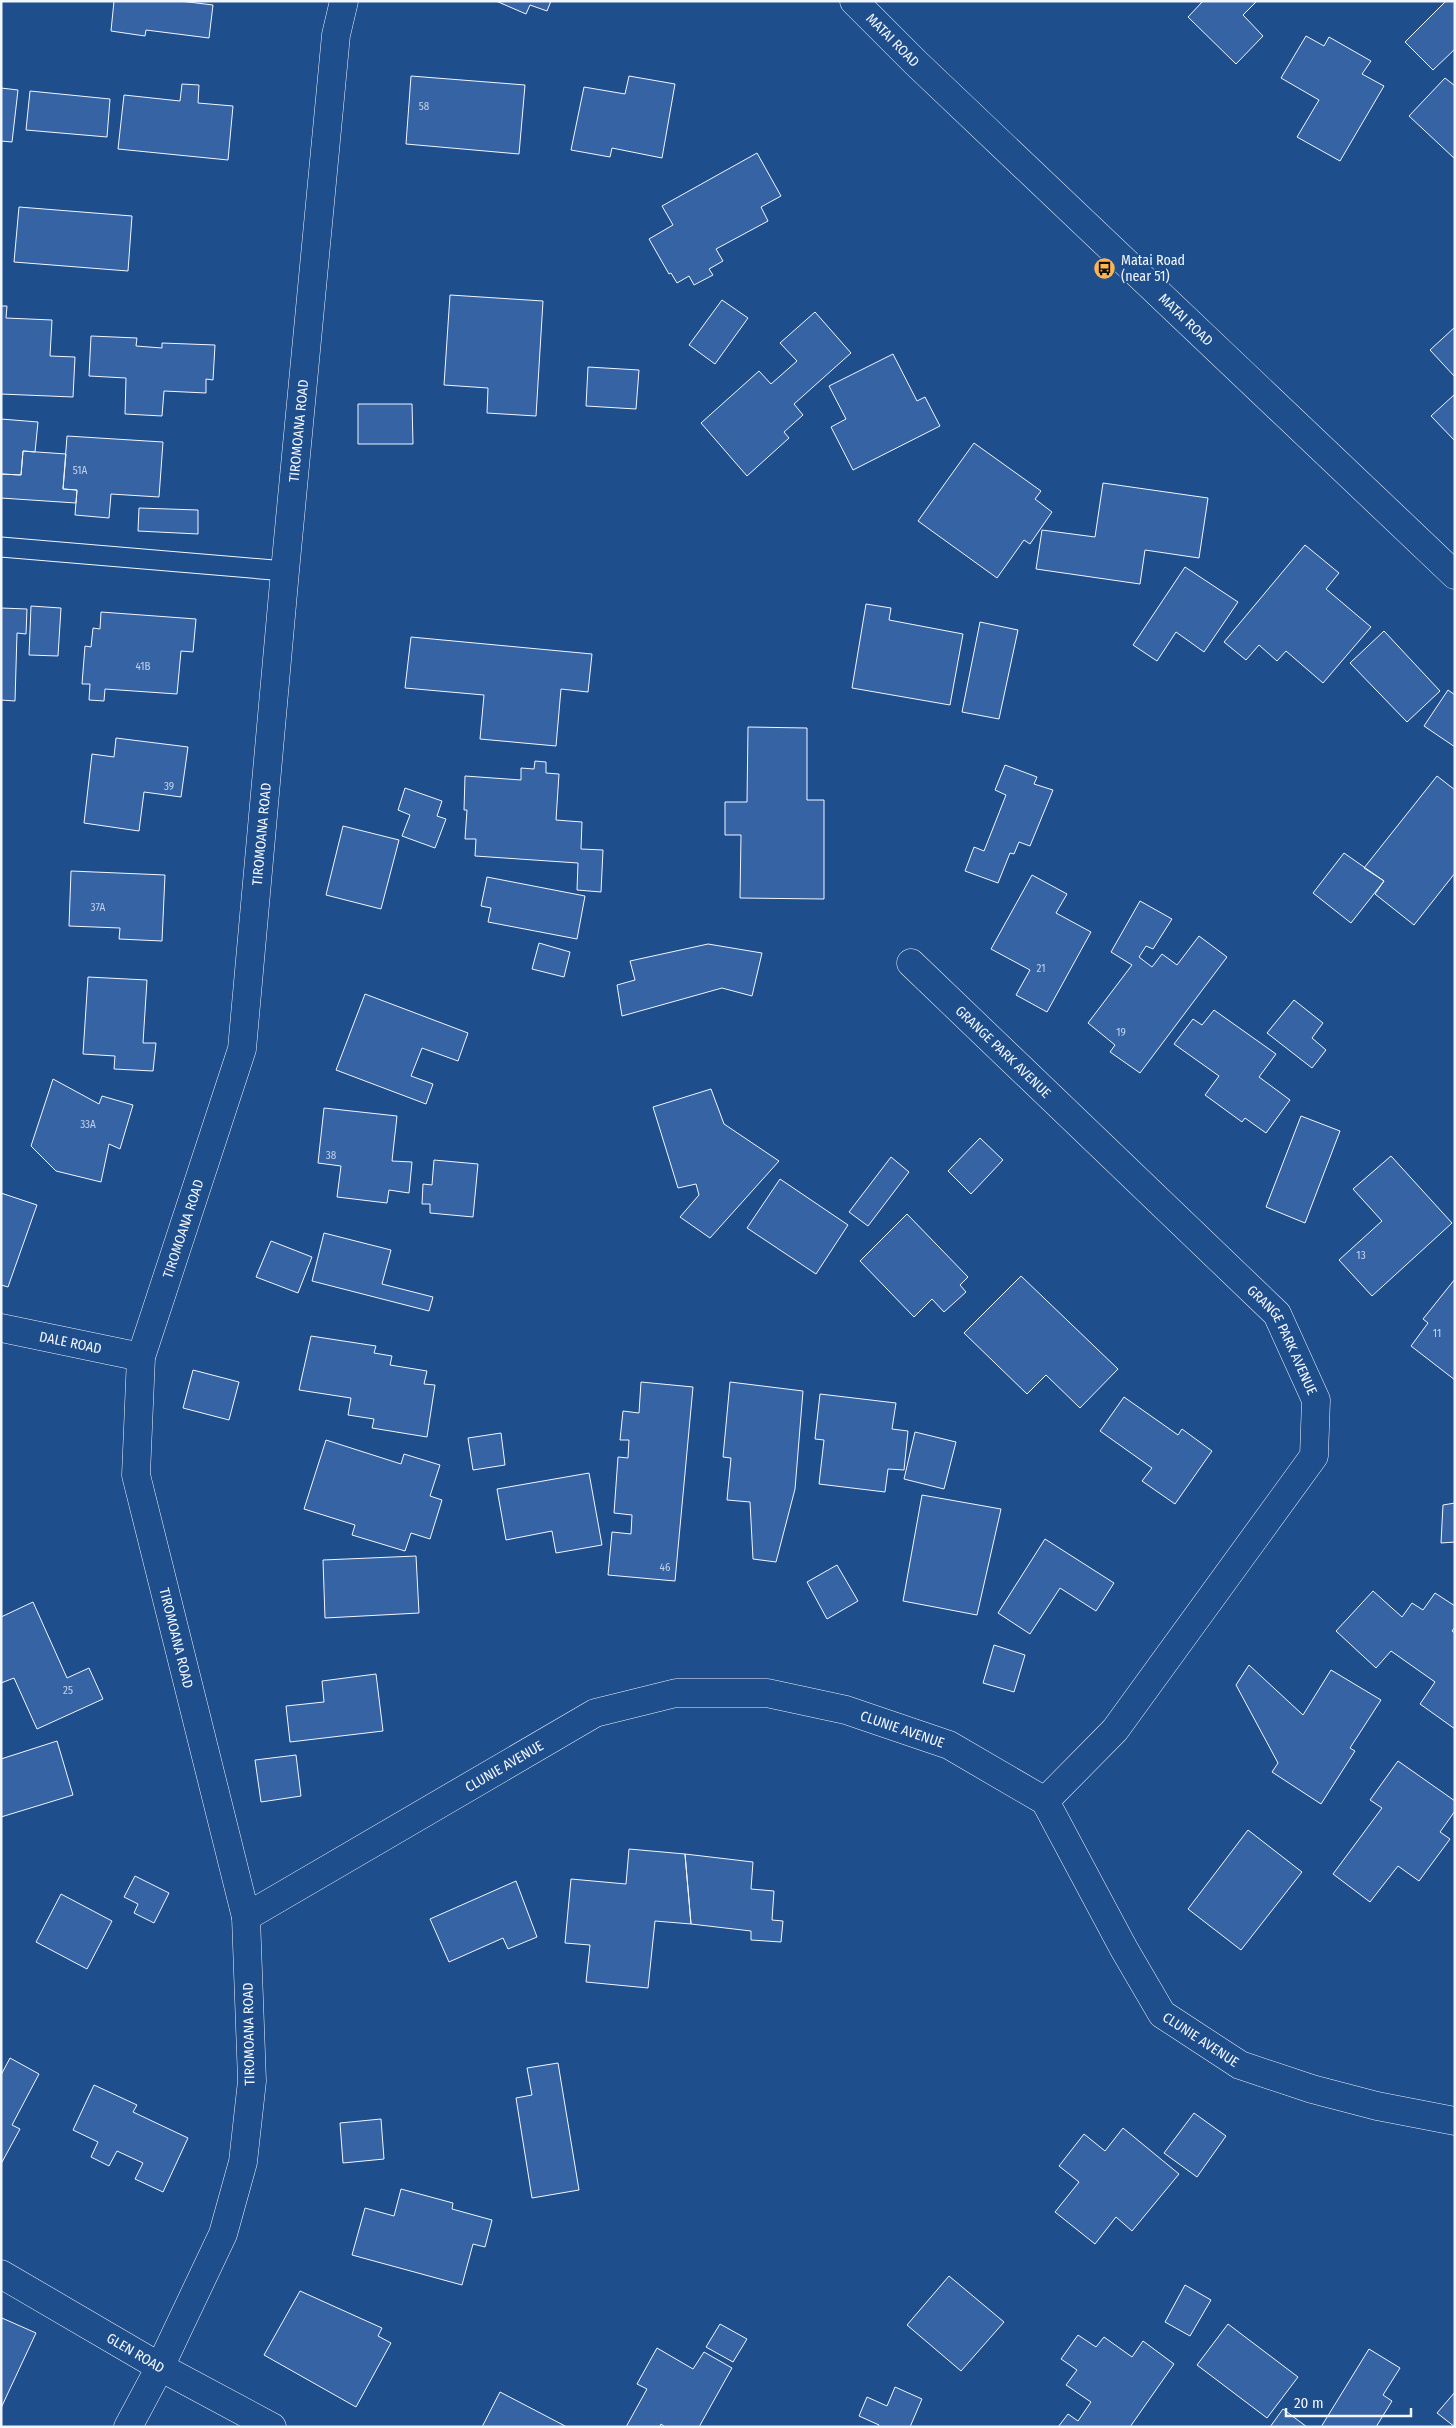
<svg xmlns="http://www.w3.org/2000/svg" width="1456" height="2428" font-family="'Fira Sans Condensed',sans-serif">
	<rect width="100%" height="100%" fill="#1f4e8c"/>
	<!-- building -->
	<path fill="#3563a3" stroke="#f2f6ff" d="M114,1H180L213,5L209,38L146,30L145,36L111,31Z
		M496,1H551L547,11L530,5L526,14Z
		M1203,1H1257L1243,15L1263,36L1236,64L1188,17Z
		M1446,1H1455V49L1433,70L1405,42Z
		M1306,36L1324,46L1329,37L1371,61L1362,74L1384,86L1340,161L1297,137L1319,100L1281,78Z
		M411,76L525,85L519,154L406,144Z
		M629,76L675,84L662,158L612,148L610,157L571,150L584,87L625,94Z
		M1445,78L1455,86V159L1409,116Z
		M182,84L199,85L198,103L233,106L228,160L118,149L124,95L180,101Z
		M1,88L18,90L12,142L1,141Z
		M30,91L110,99L107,137L26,130Z
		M757,153L781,196L761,207L768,221L716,249L723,261L709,269L713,275L694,285L689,276L677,283L671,273L669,274L649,239L673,225L662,206Z
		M19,207L132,216L128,271L14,262Z
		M450,295L543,301L536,416L487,413L488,388L444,385Z
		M722,300L748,318L715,364L689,345Z
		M1,306H7L6,318L52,320L50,356L75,357L73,397L1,394Z
		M815,312L851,353L794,404L803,415L784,432L789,438L747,476L701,423L759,371L771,384L797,361L780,343Z
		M1455,327V377L1430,350Z
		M91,336L137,338L136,346L162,348V343L215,345L213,380L206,379V393L164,391L162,416L125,414L126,378L89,376Z
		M893,354L917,401L925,397L940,426L853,470L831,427L846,419L829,386Z
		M588,367L639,370L636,409L586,406Z
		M1455,394V441L1431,416Z
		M358,404H412L413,444H358Z
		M1,419L38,422L35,452L23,451L21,475L1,474Z
		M67,436L163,442L159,497L111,494L109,518L75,515L77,490L63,489Z
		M974,443L1041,491L1035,499L1052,512L1030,544L1024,540L997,578L918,521Z
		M23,451L66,454L63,489L77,490L76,503L1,498V474L21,475Z
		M1103,483L1208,498L1199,558L1145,550L1140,584L1036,569L1042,530L1095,537Z
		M139,508L198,510V534L138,531Z
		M1305,545L1339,573L1326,589L1371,627L1323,683L1286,651L1277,661L1259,645L1246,660L1224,642Z
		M1185,567L1238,602L1204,652L1176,632L1157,661L1133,645Z
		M866,604L891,608L889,620L963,634L950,705L852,688Z
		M31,606L61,608L58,656L29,655Z
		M1,608L27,609L26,634L17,633L15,701L1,700Z
		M101,612L196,619L193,652L181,651L177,694L105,689L104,701L89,700L90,684H82L85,646L91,647L93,628L100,629Z
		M980,622L1018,630L999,719L962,712Z
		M1384,631L1440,691L1407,722L1350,663Z
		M411,637L592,654L588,692L561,689L556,746L480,739L484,695L405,688Z
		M1448,690L1455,695V747L1424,726Z
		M748,727L807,728V800H824V899L740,898L741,835H725V802H747Z
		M116,738L188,747L181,797L144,792L139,831L84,823L92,754L114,757Z
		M535,761L546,762V773L559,774L556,820L582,822L581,849L603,850L601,892L577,890L578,863L475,856L476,839H465L467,810H464L465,776L521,780V768L534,769Z
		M1005,765L1037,777L1034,784L1053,790L1030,846L1019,842L1014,854L1010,853L998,883L965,871L974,847L984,851L1006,795L995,790Z
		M1437,776L1455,790V873L1414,925L1375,894L1384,881L1364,868Z
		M405,788L442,801L437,816L446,819L435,848L402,836L410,815L398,810Z
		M343,826L399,840L381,909L326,895Z
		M1344,853L1384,881L1351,923L1313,893Z
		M71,871L165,875L162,941L119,939L120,928L69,926Z
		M1032,875L1067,894L1056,913L1091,932L1047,1012L1016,995L1030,970L991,949Z
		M487,877L585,896L577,939L488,922L491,908L481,906Z
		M1140,901L1172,919L1153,949L1146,946L1139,957L1152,967L1162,954L1177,965L1199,936L1227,957L1140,1073L1110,1052L1115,1045L1088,1023L1132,965L1111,952Z
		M539,943L570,952L564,977L532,969Z
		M708,944L762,953L752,996L722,988L622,1016L617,985L635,980L630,961Z
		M88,977L147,980L143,1043H156L153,1071L114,1069L115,1056L83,1054Z
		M365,994L468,1033L458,1061L422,1048L411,1076L433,1084L426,1104L336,1070Z
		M1294,1000L1323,1023L1312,1038L1326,1050L1312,1068L1267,1033Z
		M1214,1010L1276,1054L1259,1077L1290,1100L1266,1133L1245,1118L1242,1122L1205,1095L1219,1076L1174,1044L1193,1019L1202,1025Z
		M53,1079L99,1104L102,1096L133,1105L120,1149L109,1144L101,1182L56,1171L31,1146Z
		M711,1089L724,1124L779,1161L710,1238L680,1217L699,1195L696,1184L678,1188L653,1107Z
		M324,1108L397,1116L392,1161L412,1162L409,1193L389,1190L387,1203L337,1197L341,1166L318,1163Z
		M1301,1116L1340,1131L1305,1223L1266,1207Z
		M980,1138L1003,1160L971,1194L948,1171Z
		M1391,1156L1452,1223L1372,1296L1339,1260L1382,1221L1353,1189Z
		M891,1157L909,1172L868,1226L849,1212Z
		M434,1160L478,1164L473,1217L430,1213V1204H422L423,1184L432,1185Z
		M780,1179L848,1225L816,1274L747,1228Z
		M1,1193L37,1205L8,1287L1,1285Z
		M907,1214L968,1277L960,1285L966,1292L944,1312L932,1299L914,1317L860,1261Z
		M324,1233L391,1250L382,1284L433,1297L429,1311L312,1281Z
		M271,1241L312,1257L298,1293L256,1277Z
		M1021,1276L1118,1369L1080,1408L1046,1375L1027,1394L964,1333Z
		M1455,1279V1380L1411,1346L1428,1323L1423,1319Z
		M311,1336L376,1346L374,1353L392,1356L390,1365L427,1371L424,1384L435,1385L427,1437L372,1428L374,1419L348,1415L351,1398L299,1390Z
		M193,1370L239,1382L229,1420L183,1408Z
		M641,1382L693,1387L675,1581L608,1575L612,1532L631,1534L632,1515L614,1513L618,1457L628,1458L629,1440H620L623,1411L639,1413Z
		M730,1382L803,1391L795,1489L776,1562L753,1559L750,1502L727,1500L731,1458L723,1457Z
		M820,1394L896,1403L892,1429L908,1431L904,1470L888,1469L885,1492L819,1484L824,1440L815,1439Z
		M1124,1397L1178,1435L1182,1429L1212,1451L1175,1504L1142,1481L1152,1468L1100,1431Z
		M915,1432L956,1442L944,1489L904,1479Z
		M501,1433L505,1465L473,1470L468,1438Z
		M326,1440L401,1464L404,1454L440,1465L430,1496L442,1500L430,1539L411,1533L405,1551L352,1535L355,1525L304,1509Z
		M589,1473L602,1545L556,1553L552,1531L506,1540L497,1489Z
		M922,1495L1001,1509L977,1615L903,1601Z
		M1455,1503V1542L1441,1543L1443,1505Z
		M1045,1539L1114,1583L1096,1611L1060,1588L1030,1634L998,1613Z
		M416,1556L419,1613L325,1618L323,1560Z
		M837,1565L858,1601L827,1619L807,1582Z
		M1373,1591L1402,1617L1412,1603L1423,1610L1435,1593L1455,1606V1627L1452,1631L1455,1633V1729L1420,1704L1435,1682L1391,1651L1376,1668L1336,1631Z
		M33,1602L67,1678L89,1668L103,1699L37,1729L14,1678L1,1683V1617Z
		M994,1645L1025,1655L1014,1692L983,1683Z
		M1249,1665L1303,1715L1331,1670L1381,1700L1350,1748L1355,1751L1321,1804L1272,1772L1278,1763L1236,1685Z
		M376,1674L383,1731L290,1742L286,1706L324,1702L322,1681Z
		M57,1741L73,1795L1,1817V1759Z
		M296,1755L301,1796L261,1802L255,1760Z
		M1398,1761L1455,1801V1811L1440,1832L1450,1839L1419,1881L1398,1866L1370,1902L1333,1874L1382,1808L1370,1800Z
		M1248,1830L1302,1872L1241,1950L1188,1909Z
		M629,1849L685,1854L691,1924L655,1921L648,1988L586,1982L590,1945L565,1943L571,1879L626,1884Z
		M685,1854L753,1862L751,1889L774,1891L772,1920L783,1921L781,1942L751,1940V1931L691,1924Z
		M135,1876L169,1893L154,1923L134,1913L138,1904L124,1897Z
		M516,1881L537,1937L508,1949L503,1938L449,1962L430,1919Z
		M61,1894L112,1921L87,1969L36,1942Z
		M10,2058L39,2074L12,2125L20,2129L1,2164V2075Z
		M558,2063L579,2190L532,2198L516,2098L532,2095L527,2068Z
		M94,2085L137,2105L133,2112L188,2138L163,2192L135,2179L143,2163L117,2151L109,2166L91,2157L98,2142L73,2130Z
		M1194,2113L1226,2136L1197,2177L1164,2153Z
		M381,2119L384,2159L343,2163L340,2123Z
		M1123,2128L1179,2174L1132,2231L1116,2217L1095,2244L1055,2212L1079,2182L1059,2166L1084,2134L1105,2151Z
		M401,2189L453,2203L452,2209L492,2220L485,2247L473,2244L462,2285L352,2255L365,2208L394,2216Z
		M949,2276L1004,2322L961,2371L907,2325Z
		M1185,2285L1211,2300L1190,2336L1165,2322Z
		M300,2291L382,2328L378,2336L391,2343L356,2407L264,2355Z
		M2,2318L36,2333L1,2408V2319Z
		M720,2324L747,2339L733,2362L706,2347Z
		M1228,2324L1298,2377L1267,2418L1197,2365Z
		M1078,2335L1096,2347L1104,2337L1132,2357L1143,2341L1174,2364L1130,2427H1058L1068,2414L1078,2421L1091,2402L1066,2385L1077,2370L1061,2359Z
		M657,2348L693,2369L704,2352L732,2368L699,2427H665L661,2424L660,2427H626L647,2389L637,2384Z
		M1369,2349L1400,2368L1383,2395L1392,2401L1376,2427H1321Z
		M895,2387L922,2399L910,2427H878L879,2425L859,2416L867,2397L887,2406Z
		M500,2392L567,2427H482Z
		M1455,2392V2427L1437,2413Z
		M1283,2409L1307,2427H1270Z"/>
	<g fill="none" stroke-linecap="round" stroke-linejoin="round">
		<defs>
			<path id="lane" d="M1,547L285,571"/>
			<g id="street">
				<path id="s1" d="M911,963L1277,1314L1316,1400L1314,1456L1115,1730L1045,1801"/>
				<path id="s2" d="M1,1328L141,1357"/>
				<path id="s3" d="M246,1917L595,1713L676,1693H767L846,1710L949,1745L1045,1801L1124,1949L1162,2014L1240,2065L1312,2089L1377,2106L1455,2121"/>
				<path id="s4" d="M1,2274L160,2367L272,2427"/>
				<path id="s5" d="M128,2427L160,2367L223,2234L243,2162L252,2081L246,1917L136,1475L141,1357L242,1049L285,571L336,35L344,1"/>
			</g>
			<g id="secondary">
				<path id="s6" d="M854,1L916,63L1455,575"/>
			</g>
		</defs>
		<!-- lane casing -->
		<use href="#lane" stroke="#f2f6ff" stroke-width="21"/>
		<!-- street casing -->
		<use href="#street" stroke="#f2f6ff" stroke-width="29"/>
		<!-- secondary casing -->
		<use href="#secondary" stroke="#f2f6ff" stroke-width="29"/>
		<!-- lane -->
		<use href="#lane" stroke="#1f4e8c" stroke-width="19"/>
		<!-- street -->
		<use href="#street" stroke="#1f4e8c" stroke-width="28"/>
		<!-- secondary -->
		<use href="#secondary" stroke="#1f4e8c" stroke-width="28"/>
	</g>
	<!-- icons -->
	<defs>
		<symbol id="bus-disc" viewBox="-11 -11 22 22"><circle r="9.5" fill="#ffb74d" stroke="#1f4e8c"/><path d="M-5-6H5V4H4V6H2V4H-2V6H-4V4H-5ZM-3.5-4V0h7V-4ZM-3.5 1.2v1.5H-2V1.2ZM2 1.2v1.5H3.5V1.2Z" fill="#111"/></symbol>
	</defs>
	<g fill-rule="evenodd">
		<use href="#bus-disc" x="1092" y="256" width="25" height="25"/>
	</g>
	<g text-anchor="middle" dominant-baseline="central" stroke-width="4" stroke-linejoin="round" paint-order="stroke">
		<!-- number labels -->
		<g font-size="11" fill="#c3d1e8">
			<text x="424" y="106">58</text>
			<text x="80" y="470">51A</text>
			<text x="143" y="666">41B</text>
			<text x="169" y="786">39</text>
			<text x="98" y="907">37A</text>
			<text x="1041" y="968">21</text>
			<text x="1121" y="1032">19</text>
			<text x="88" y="1124">33A</text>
			<text x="331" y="1155">38</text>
			<text x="1361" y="1255">13</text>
			<text x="1437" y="1333">11</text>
			<text x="665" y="1567">46</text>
			<text x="68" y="1690">25</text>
		</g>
		<!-- street labels -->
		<g font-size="14" fill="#f2f6ff" stroke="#1f4e8c">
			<text stroke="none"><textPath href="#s6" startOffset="55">MATAI ROAD</textPath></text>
			<text stroke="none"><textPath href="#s6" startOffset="460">MATAI ROAD</textPath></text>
			<text stroke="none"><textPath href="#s5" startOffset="2054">TIROMOANA ROAD</textPath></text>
			<text stroke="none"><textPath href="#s5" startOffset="1649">TIROMOANA ROAD</textPath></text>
			<text stroke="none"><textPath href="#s1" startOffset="128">GRANGE PARK AVENUE</textPath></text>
			<text stroke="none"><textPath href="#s5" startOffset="1244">TIROMOANA ROAD</textPath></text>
			<text stroke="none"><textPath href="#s2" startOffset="71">DALE ROAD</textPath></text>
			<text stroke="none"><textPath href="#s1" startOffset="532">GRANGE PARK AVENUE</textPath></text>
			<text transform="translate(176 1638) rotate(76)">TIROMOANA ROAD</text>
			<text stroke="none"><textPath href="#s3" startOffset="719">CLUNIE AVENUE</textPath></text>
			<text stroke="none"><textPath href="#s3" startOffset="299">CLUNIE AVENUE</textPath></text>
			<text transform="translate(249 2034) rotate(-91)">TIROMOANA ROAD</text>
			<text stroke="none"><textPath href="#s3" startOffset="1169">CLUNIE AVENUE</textPath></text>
			<text stroke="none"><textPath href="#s4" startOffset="156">GLEN ROAD</textPath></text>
		</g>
		<!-- poi labels -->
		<g font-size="14" fill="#f2f6ff" stroke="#1f4e8c" text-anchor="start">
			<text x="1121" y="260">Matai Road<tspan x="1121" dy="16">(near 51)</tspan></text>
		</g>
	</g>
	<!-- border -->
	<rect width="1456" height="2428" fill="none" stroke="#f2f6ff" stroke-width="5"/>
	<!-- scale -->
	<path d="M1286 2408v8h125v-8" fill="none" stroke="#f2f6ff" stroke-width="2.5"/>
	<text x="1294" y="2408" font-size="15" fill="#f2f6ff" stroke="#1f4e8c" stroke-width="4" paint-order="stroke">20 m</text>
</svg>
